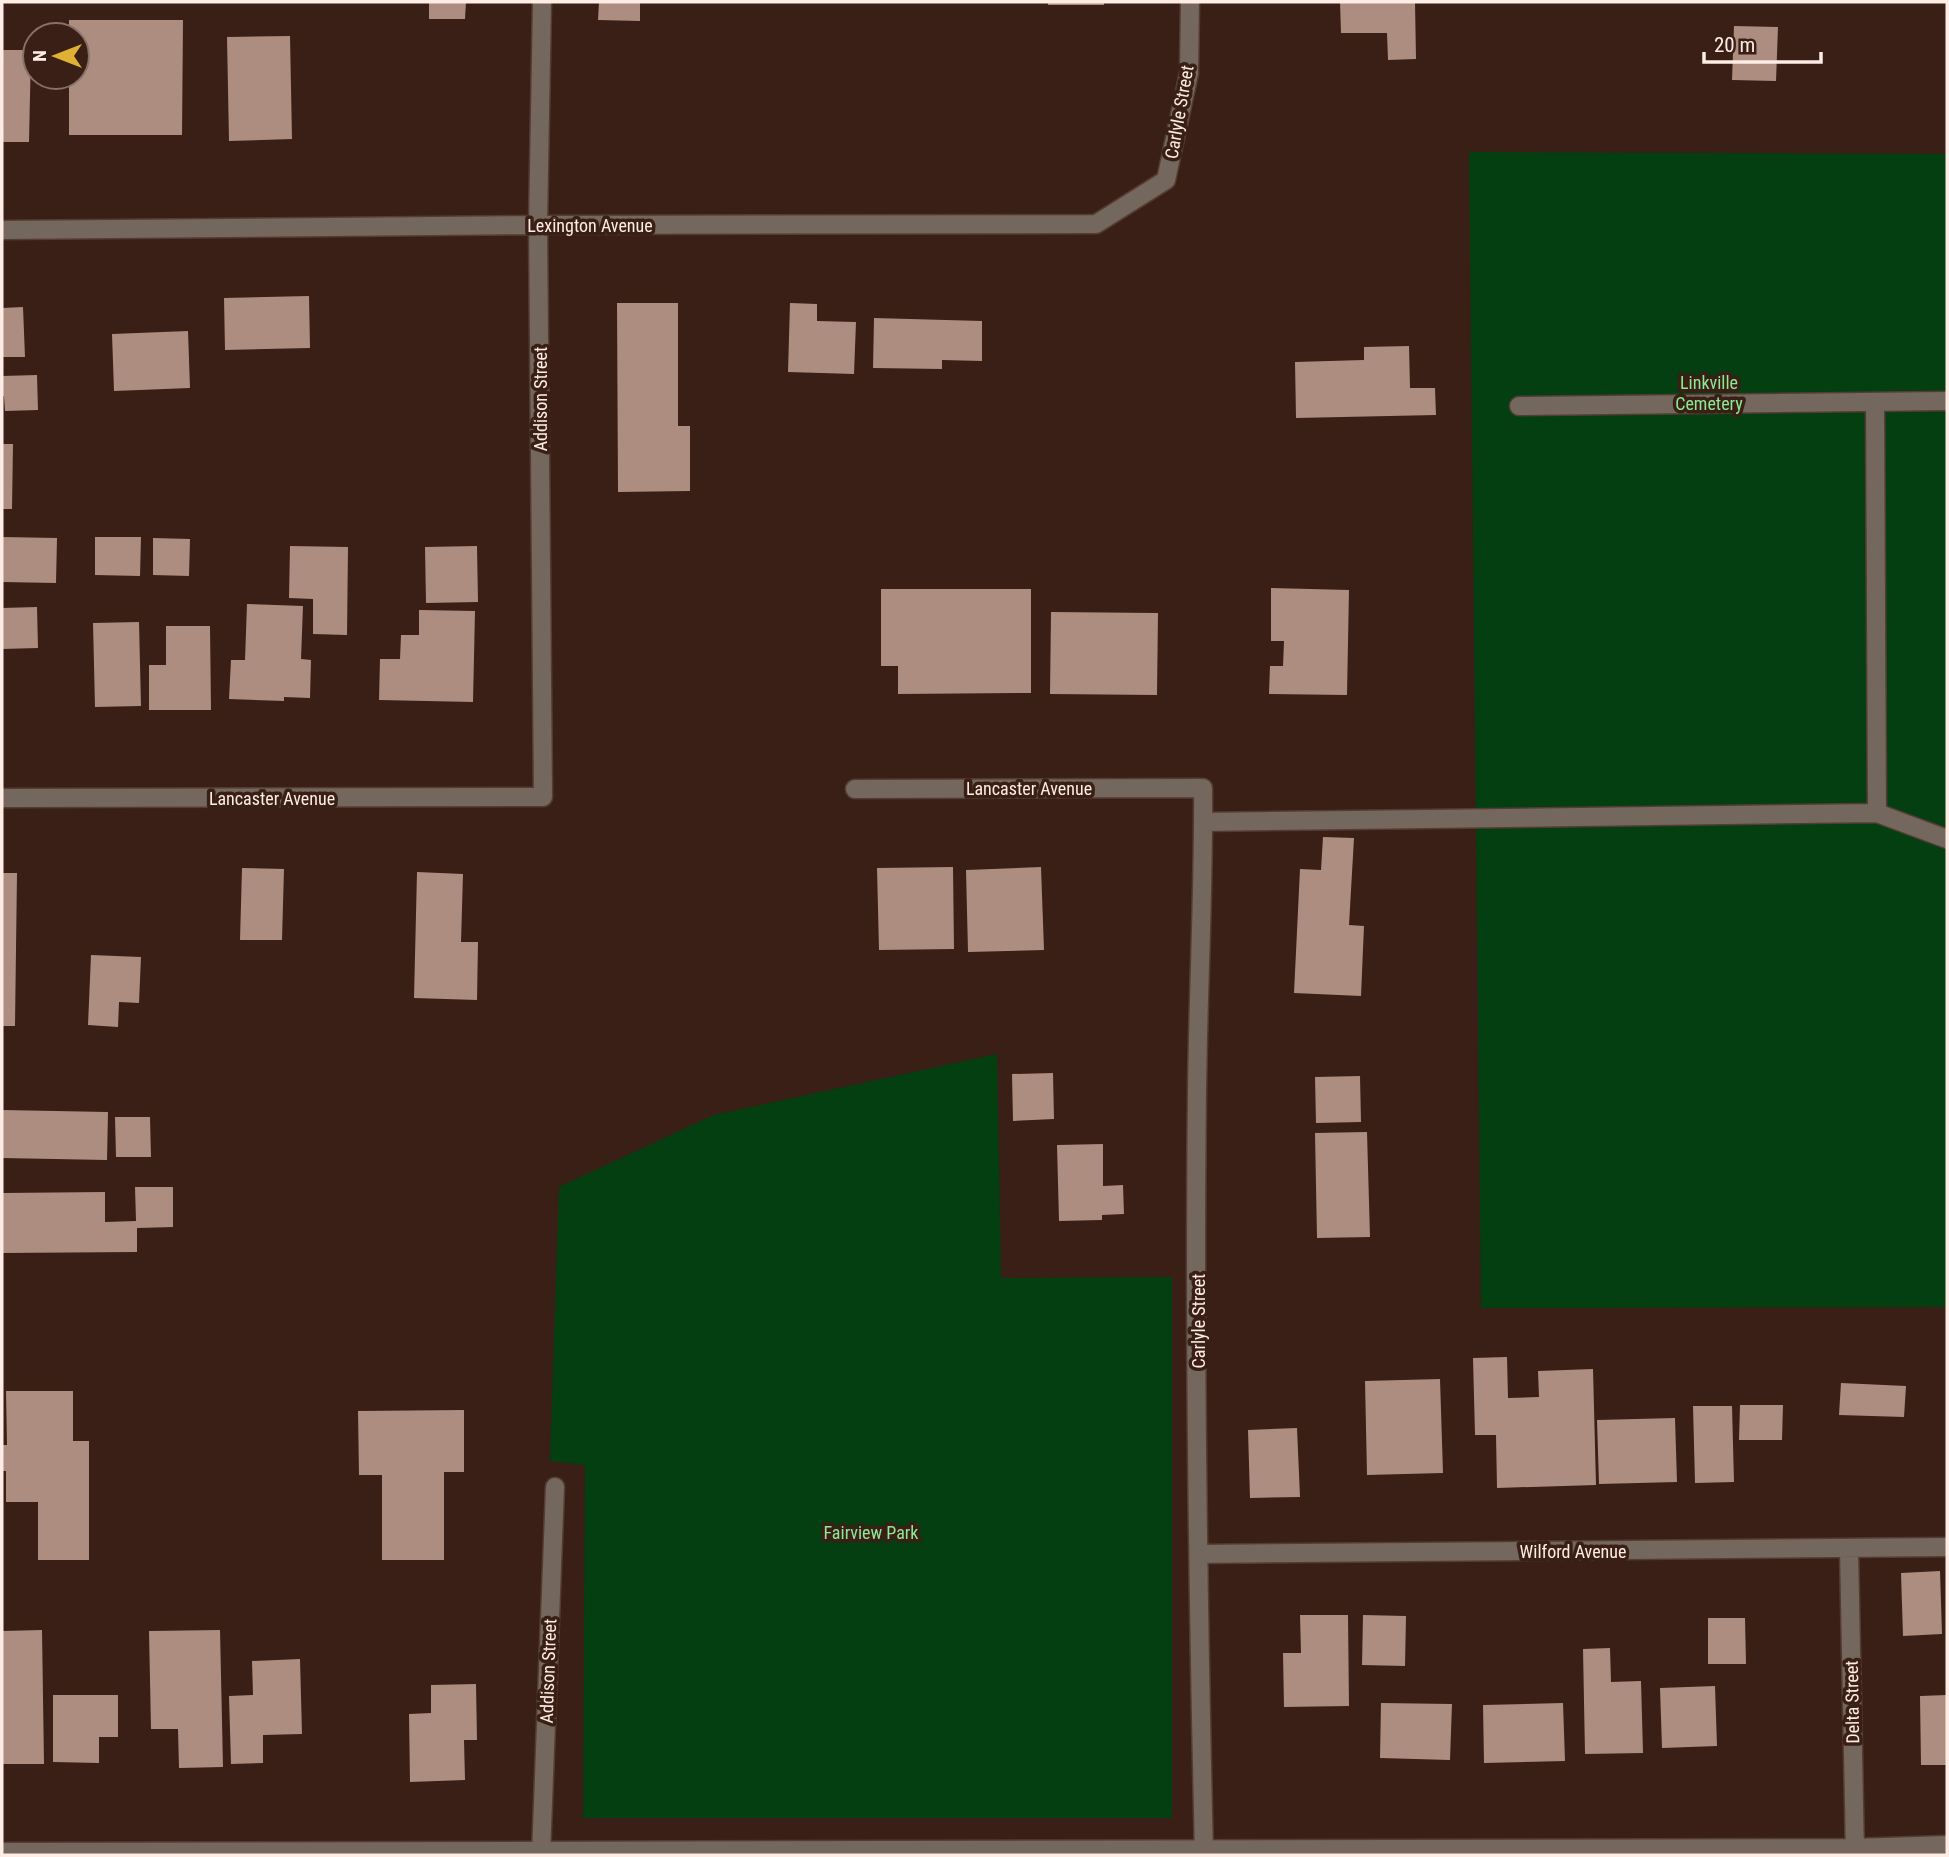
<svg xmlns="http://www.w3.org/2000/svg" width="1949" height="1857" font-family="'Roboto Condensed',sans-serif">
	<rect width="100%" height="100%" fill="#391f15"/>
	<!-- green -->
	<path fill="#033f11" d="M1469,152L1947,154V1307L1481,1308Z
		M997,1054L1001,1278L1172,1277V1818H583L585,1465L550,1461L559,1187L714,1115Z"/>
	<!-- building -->
	<path fill="#ae8d81" d="M429,2H466L465,19H429Z
		M599,2H640V21L598,20Z
		M1048,2H1104V5H1048Z
		M1340,2H1415L1416,59L1388,60L1387,33H1341Z
		M69,20H183L182,135H69V77H77V35H69Z
		M1734,26L1778,27L1776,81L1732,80Z
		M290,36L292,139L229,141L227,37Z
		M2,50H31L29,142H2Z
		M309,296L310,348L225,350L224,298Z
		M617,303H678V426H690V491L618,492Z
		M790,303L817,304V321L856,322L854,374L788,372Z
		M23,307L25,357H2V308Z
		M874,318L982,321V361L942,360V369L873,368Z
		M188,331L190,388L114,391L112,334Z
		M1409,346L1410,388H1435L1436,415L1296,418L1295,362L1364,360V347Z
		M37,375L38,410L5,411L4,396H2V376Z
		M2,444H13L12,509H2Z
		M2,537L57,538L56,583L2,582Z
		M95,537H141L140,576L95,575Z
		M153,538L190,539L189,576L153,575Z
		M290,546L348,547L347,635L313,634V599L289,598Z
		M477,546L478,602L426,603L425,547Z
		M1271,588L1349,590L1347,695L1269,694L1270,666H1283L1284,641H1271Z
		M881,589H1031V693L898,694V666H881Z
		M247,604L303,606L301,659L311,660L310,698L284,697V701L229,699L231,660H245Z
		M37,607L38,648L2,649V608Z
		M419,610L475,611L473,702L379,700L380,659H400L401,635H419Z
		M1051,612L1158,613L1157,695L1050,694Z
		M139,622L141,706L95,707L93,623Z
		M166,626H210L211,710H149V665H166Z
		M1323,837L1354,838L1349,925L1364,926L1361,996L1294,993L1300,869L1321,870Z
		M953,867L954,949L879,950L877,868Z
		M1041,867L1044,950L968,952L966,870Z
		M242,868L284,869L282,940H240Z
		M417,872L463,874L461,942H478L477,1000L414,998Z
		M2,873H17L15,1026H2Z
		M91,955L141,957L139,1003L119,1002L118,1027L88,1025Z
		M1053,1073L1054,1119L1013,1121L1012,1074Z
		M1360,1076L1361,1122L1316,1123L1315,1077Z
		M2,1110L108,1112L107,1160L2,1158Z
		M115,1117H150L151,1157H116Z
		M1367,1132L1370,1237L1317,1238L1315,1133Z
		M1103,1144V1186L1123,1185L1124,1214L1102,1215V1220L1059,1221L1057,1145Z
		M135,1187H173V1227L137,1228V1252L2,1253V1193L105,1192V1222L136,1221Z
		M1507,1357L1508,1398L1539,1397L1538,1371L1593,1369L1596,1485L1497,1488L1496,1435H1475L1473,1358Z
		M1440,1379L1443,1473L1367,1475L1365,1381Z
		M1841,1383L1906,1386L1904,1417L1839,1415Z
		M6,1391H73V1441H89V1560H38V1502H6V1471H2V1445H7Z
		M1740,1405H1783L1782,1440H1739Z
		M1693,1406H1732L1734,1482L1695,1483Z
		M464,1410V1472H444V1560H382V1475H359L358,1411Z
		M1675,1418L1677,1482L1599,1484L1597,1420Z
		M1297,1428L1300,1497L1250,1498L1248,1430Z
		M1940,1571L1942,1634L1903,1636L1901,1573Z
		M1300,1615H1348L1349,1706L1284,1707L1283,1653H1301Z
		M1363,1615L1406,1616L1405,1666L1362,1665Z
		M1708,1618H1745L1746,1664H1708Z
		M42,1630L44,1764H2V1631Z
		M220,1630L223,1767L179,1768L178,1729H151L149,1631Z
		M1610,1648L1611,1682L1641,1681L1643,1753L1585,1754L1583,1649Z
		M300,1659L302,1734L263,1735V1763L231,1764L229,1696L253,1695L252,1661Z
		M476,1684L477,1740H464L465,1780L410,1782L409,1714L431,1713V1685Z
		M1715,1686L1717,1746L1662,1748L1660,1688Z
		M53,1695H118V1737H99V1763L53,1762Z
		M1947,1695V1765H1921L1920,1696Z
		M1381,1703L1452,1704L1450,1760L1380,1758Z
		M1563,1703L1565,1761L1484,1763L1483,1705Z"/>
	<g fill="none" stroke-linecap="round" stroke-linejoin="round">
		<defs>
			<path id="minor" d="M2,230L538,225L1096,224L1166,180L1189,73L1190,2
				M1875,402L1877,813
				M1519,406L1947,401
				M855,789L1203,788C1204,890 1198,991 1197,1093C1194,1347 1198,1601 1204,1855
				M2,798L543,797L538,225L542,2
				M1203,822L1877,813L1947,839
				M1849,1549L1855,1855
				M1199,1554L1947,1547
				M2,1852L1854,1848L1947,1845
				M541,1855L555,1487"/>
		</defs>
		<!-- minor casing -->
		<use href="#minor" stroke="#553c32" stroke-width="21"/>
		<!-- minor -->
		<use href="#minor" stroke="#73675e" stroke-width="18"/>
	</g>
	<g text-anchor="middle" dominant-baseline="central" stroke-width="7" stroke-linejoin="round" paint-order="stroke">
		<!-- street labels -->
		<g font-size="18" fill="#feece5" stroke="#391f15">
			<text transform="translate(1179 112) rotate(-80)">Carlyle Street</text>
			<text x="590" y="225">Lexington Avenue</text>
			<text transform="translate(540 399) rotate(-90)">Addison Street</text>
			<text x="1029" y="788">Lancaster Avenue</text>
			<text x="272" y="798">Lancaster Avenue</text>
			<text transform="translate(1198 1321) rotate(-90)">Carlyle Street</text>
			<text x="1573" y="1551">Wilford Avenue</text>
			<text transform="translate(548 1671) rotate(-88)">Addison Street</text>
			<text transform="translate(1852 1702) rotate(-91)">Delta Street</text>
		</g>
		<!-- park labels -->
		<g font-size="18" fill="#8aeb94" stroke="#391f15">
			<text x="1709" y="382">Linkville<tspan x="1709" dy="21">Cemetery</tspan></text>
			<text x="871" y="1532">Fairview Park</text>
		</g>
	</g>
	<!-- border -->
	<rect width="1949" height="1857" fill="none" stroke="#feece5" stroke-width="7"/>
	<!-- north arrow -->
	<g transform="translate(56 56) rotate(270)"><circle r="33" fill="#391f15" stroke="#887168" stroke-width="2"/>
	<path d="M0-5L12 26L0 18L-12 26Z" fill="#e0b034"/>
	<text y="-10" font-size="19" font-weight="bold" text-anchor="middle" fill="#feece5">N</text>
	</g>
	<!-- scale -->
	<path d="M1704 52v10h117v-10" fill="none" stroke="#feece5" stroke-width="3.5"/>
	<text x="1714" y="52" font-size="21" fill="#feece5" stroke="#391f15" stroke-width="5" paint-order="stroke">20 m</text>
</svg>
